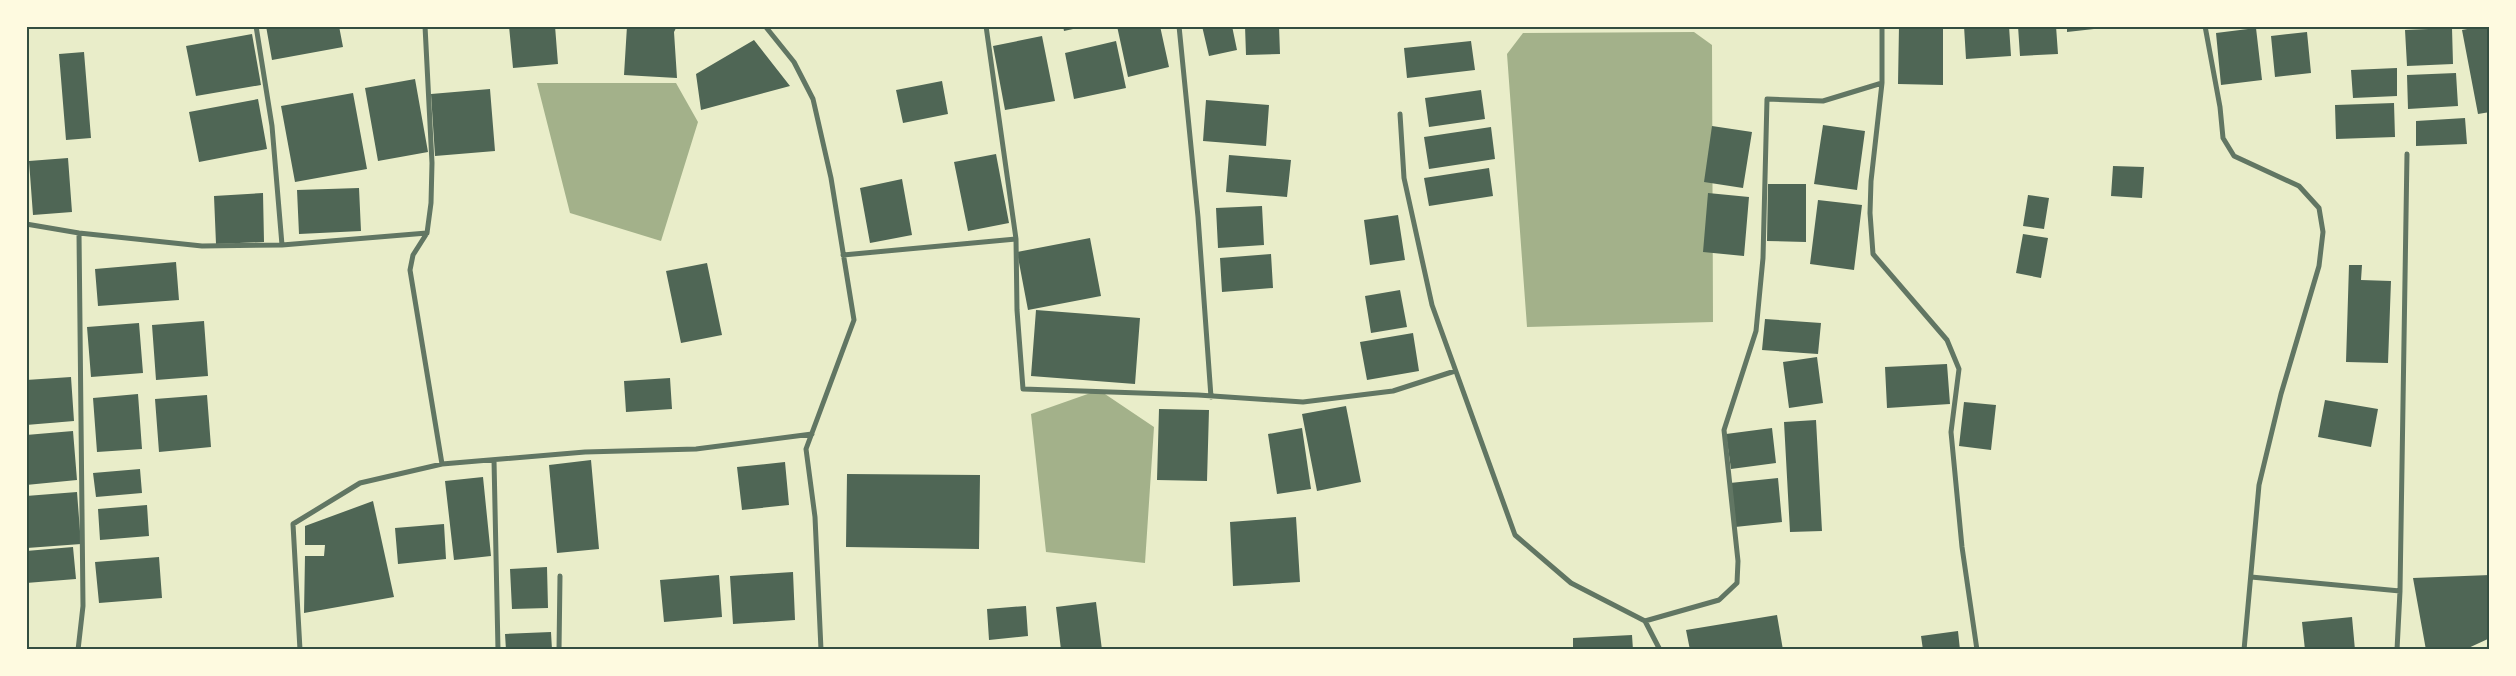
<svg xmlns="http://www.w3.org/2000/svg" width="2516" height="676" font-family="'Work Sans',sans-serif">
	<rect width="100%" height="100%" fill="#e9edc9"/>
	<!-- water -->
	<path fill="#a3b18a" d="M1694,32L1712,45L1713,322L1527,327L1507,54L1523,33Z
		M537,83H676L698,122L661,241L570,213Z
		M1099,390L1154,427L1145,563L1046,552L1031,414Z"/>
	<!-- building -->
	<path fill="#4f6655" d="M266,26H339L343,47L272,60Z
		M509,26H555L558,64L513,68Z
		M627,26H677L674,32L677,78L624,75Z
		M1063,26H1082V27L1064,31Z
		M1117,26H1160L1169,67L1128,77Z
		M1202,26H1232L1237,50L1209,56Z
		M1245,26H1279L1280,54L1246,55Z
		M1899,26H1943V85L1898,84Z
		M1964,26H2009L2011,56L1966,59Z
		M2018,26H2056L2058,54L2020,56Z
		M2067,26H2093L2094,29L2067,32Z
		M2483,26H2490V112L2478,114L2462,30Z
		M2256,28L2262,80L2221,85L2216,33Z
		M2452,28L2453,64L2407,66L2405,30Z
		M2307,32L2311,73L2275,77L2271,36Z
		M252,34L261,85L196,96L186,46Z
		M1042,36L1055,101L1005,110L993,46Z
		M754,40L790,86L701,110L696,74Z
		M1116,41L1126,88L1074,99L1065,53Z
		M1471,41L1475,70L1407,78L1404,48Z
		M84,52L91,138L66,140L59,54Z
		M2397,68V96L2353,98L2351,70Z
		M2456,73L2458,106L2408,109L2407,75Z
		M415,79L428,152L378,161L365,88Z
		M942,81L948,114L903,123L896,90Z
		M490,89L495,151L435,156L431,94Z
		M1481,90L1485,119L1429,127L1425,98Z
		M353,93L367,169L295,182L281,106Z
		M258,99L267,149L199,162L189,112Z
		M1206,100L1269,105L1266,146L1203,141Z
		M2394,103L2395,137L2336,139L2335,105Z
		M2465,118L2467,144L2416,146V121Z
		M1823,125L1865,131L1857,190L1814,184Z
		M1712,126L1752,132L1743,188L1704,182Z
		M1491,127L1495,159L1429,169L1424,137Z
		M996,154L1009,223L968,231L954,162Z
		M1229,155L1291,160L1287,197L1226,192Z
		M68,158L72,212L33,215L29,161Z
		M2113,166L2144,167L2142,198L2111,196Z
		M1489,168L1493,196L1429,206L1424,178Z
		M902,179L912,235L870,243L860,188Z
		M1768,184H1806V242L1767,241Z
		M359,188L361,231L299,234L297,190Z
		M263,193L264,242L216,244L214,196Z
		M1708,193L1749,197L1744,256L1703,252Z
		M2028,195L2049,198L2044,229L2023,226Z
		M1818,200L1862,205L1854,270L1810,264Z
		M1262,206L1264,245L1218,248L1216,208Z
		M1398,215L1405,260L1370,265L1364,220Z
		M2023,234L2048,238L2041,278L2016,273Z
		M1090,238L1101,296L1028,310L1017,252Z
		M1271,254L1273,288L1222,292L1220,258Z
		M176,262L179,300L98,306L95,269Z
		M707,263L722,335L681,343L666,271Z
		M2349,265H2362L2361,280L2391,281L2388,363L2346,362Z
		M1400,290L1407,327L1371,333L1365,296Z
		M1036,310L1140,318L1135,384L1031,376Z
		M1765,319L1821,323L1818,354L1762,350Z
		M204,321L208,376L156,380L152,325Z
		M139,323L143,373L91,377L87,327Z
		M1413,333L1419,371L1367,380L1360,342Z
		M1817,357L1823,403L1789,408L1783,362Z
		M1947,364L1950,404L1887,408L1885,367Z
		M71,377L74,421L26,425V380Z
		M670,378L672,409L626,412L624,381Z
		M138,394L142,449L97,452L93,398Z
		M207,395L211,447L159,452L155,399Z
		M2325,400L2378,409L2371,447L2318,437Z
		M1964,402L1996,405L1991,450L1959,446Z
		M1346,406L1361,482L1317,491L1302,414Z
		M1159,409L1209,410L1207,481L1157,480Z
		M1816,420L1822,531L1790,532L1784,422Z
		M1302,428L1311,489L1277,494L1268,434Z
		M1772,428L1776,463L1731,469L1726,434Z
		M73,431L77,480L26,485V435Z
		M591,460L599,549L557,553L549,465Z
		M785,462L789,505L742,510L737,467Z
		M140,469L142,493L96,497L93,473Z
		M847,474L980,475L979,549L846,547Z
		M483,477L491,556L454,560L445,481Z
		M1778,478L1782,522L1735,527L1730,483Z
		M77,492L81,544L27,548L26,496Z
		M373,501L394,597L304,613L305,556H324L325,545H305V526Z
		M147,505L149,536L100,540L98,509Z
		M1296,517L1300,582L1233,586L1230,522Z
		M444,524L446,559L398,564L395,528Z
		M73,547L76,579L26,583V551Z
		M159,557L162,598L99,603L95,562Z
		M547,567L548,608L512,609L510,569Z
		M793,572L795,620L733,624L730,576Z
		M719,575L722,617L664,622L660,580Z
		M2490,575V638L2464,650H2426L2413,578Z
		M1096,602L1102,650H1061L1056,607Z
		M1026,606L1028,636L989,640L987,609Z
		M1777,615L1783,650H1690L1686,630Z
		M2352,617L2355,650H2305L2302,622Z
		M1958,631L1960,650H1923L1921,636Z
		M551,632L552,650H506L505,634Z
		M1632,635L1633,650H1573V638Z"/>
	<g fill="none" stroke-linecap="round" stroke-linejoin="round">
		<!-- minor -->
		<path stroke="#617663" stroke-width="5" d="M256,26L272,126L282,245
			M425,26L432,163L431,203L427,233L413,255L410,270L442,464
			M765,26L794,62L813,99L831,178L854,320L806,449L815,517L821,650
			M986,26L1016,239
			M1179,26L1198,217L1211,397
			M2205,26L2220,107L2223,138L2234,156L2299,186L2319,208L2323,232L2319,266L2281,394L2259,485L2244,650
			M1882,83L1871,181L1870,213L1873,254L1947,340L1959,369L1951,432L1962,547L1977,650
			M1400,114L1404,178L1432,305L1515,535L1571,583L1645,621L1660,650
			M26,224L79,233L202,246L282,245L427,233
			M843,255L1016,239L1017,310L1023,389L1198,395L1303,402L1393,391L1455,371
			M494,460L498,650
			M2251,577L2400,591
			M1645,621L1719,600L1737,583L1738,561L1724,430L1756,331L1763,258L1767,99L1823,101L1882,83V26
			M78,650L83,606L79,233
			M300,650L293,524L360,483L442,464L585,452L696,449L812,434
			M559,650L560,576
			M2397,650L2400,591L2407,154
			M2486,650L2490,648"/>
	</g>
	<!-- border -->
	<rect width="2516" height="676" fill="none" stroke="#fefae0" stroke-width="55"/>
	<rect x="28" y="28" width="2460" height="620" fill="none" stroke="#344e41" stroke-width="2"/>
</svg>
